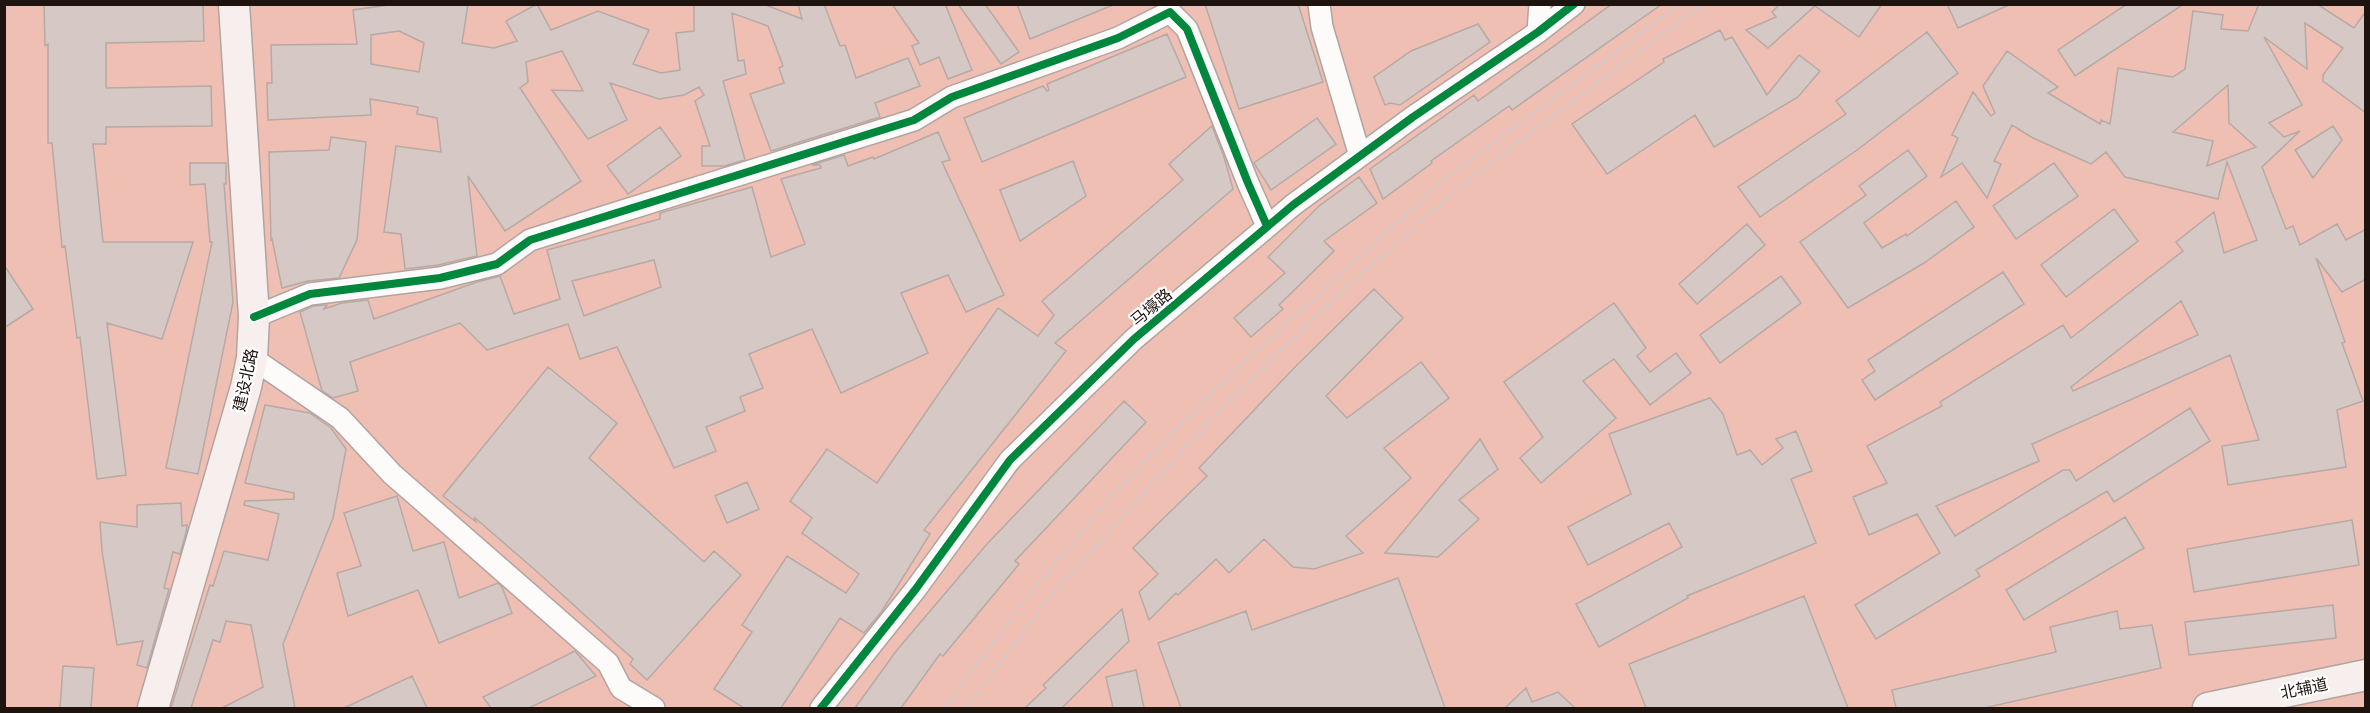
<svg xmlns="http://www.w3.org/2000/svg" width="2370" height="713" font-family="Ubuntu,'Noto Sans SC',sans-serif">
	<rect width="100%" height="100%" fill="#f3e1dc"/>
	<!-- green -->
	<path fill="#eebfb2" d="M5,5H2365V708H5Z"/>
	<!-- building -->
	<path fill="#d6c8c4" stroke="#b7a9a5" stroke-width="1.5" fill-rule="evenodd" d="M44,4H203L204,41L106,43V88L211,86L212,126L106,127V144H93L103,242H193L162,339L107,323L126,475L97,479L80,337L77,338L65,246L62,247L52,143H48V44L45,45Z
		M396,4H468L462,43L494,48L517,41L506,21L537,4L551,30L598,11L649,30L633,64L661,73L680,70L676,33L694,31V4H763L802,19L798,4H824L840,46L845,45L856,78L908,58L920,86L875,103L880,117L771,151L750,94L784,83L779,68L783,66L768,26L732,13L738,61L744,60L746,74L723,81L745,160L724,166H702V146H710L695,101L704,95L699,87L684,95L659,99L610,83L627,120L588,139L552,90L583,91L562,51L526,62L528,82L520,88L581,181L505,231L468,176L477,256L438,265L405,269L401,234L384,232L396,146L441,152L437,118L417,114L418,107L370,99L371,115L268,120L267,83H272L271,45L357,44L353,10ZM399,31L424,43L419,72L371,64V35Z
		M892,4H945L972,70L948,79L939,57L920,65L912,46L919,43Z
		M958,4H985L1019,52L1001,64Z
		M1017,4H1113V5L1030,39Z
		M1205,4H1298L1323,82L1239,109Z
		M1612,4H1662L1512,110L1509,106L1431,161L1432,163L1383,199L1370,169L1474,95L1478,101Z
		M1780,4H1882L1859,37L1815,6L1768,48L1746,30L1776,17L1772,12Z
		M1947,4H2011L1958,28Z
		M2127,4H2184L2075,76L2058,50Z
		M2259,4H2317L2354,28L2366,11V113L2323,81V75L2343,48L2305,23L2307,69L2264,37L2302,105L2269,123L2284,137L2300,131L2262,167L2286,229L2293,226L2300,245L2337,224L2346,240L2366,229V279L2342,292L2316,258L2345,342L2342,343L2363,401L2337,410L2346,467L2228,485L2222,446L2259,440L2230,355L2032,444L2039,461L1936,506L1955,536L2063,470H2070L2076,481L2190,408L2210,441L2114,502L2107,491L1976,570L1980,576L1876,639L1855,605L1940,553L1917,514L1869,535L1853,497L1887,483L1867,446L1942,406L1940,402L2063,325L2071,338L2183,251L2176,242L2214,212L2224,253L2257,240L2227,162L2218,199L2125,177L2106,152L2091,164L2033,138L2012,125L1994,161L2001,164L1987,198L1962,163L1941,177L1958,138L1952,135L1973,92L1991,116L1995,113L1983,86L2007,51L2058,87L2048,93L2100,124L2101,120L2110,124L2118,68L2173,77L2185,69L2193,11L2223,15L2221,29L2248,31ZM2228,85L2229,123L2256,147L2207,166L2213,141L2173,132ZM2181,301L2198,335L2073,391L2071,387Z
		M1478,24L1490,42L1400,105L1390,103L1385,105L1374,77L1411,51Z
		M1720,30L1725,40L1732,37L1767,95L1799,55L1820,71L1798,97L1714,147L1695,115L1607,174L1572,124L1664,62L1663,59Z
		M1927,32L1958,73L1857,150L1760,217L1738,187L1846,114L1836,101Z
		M1167,34L1186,77L982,162L964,118L1043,86L1047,91L1049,90L1047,84Z
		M1317,118L1336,144L1271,190L1254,163Z
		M1212,126L1224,157L1233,189L1055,343L1066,351L924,530L930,534L882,611L864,633L840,618L781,708H744L714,689L752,632L742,625L787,556L846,593L859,574L802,533L812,518L790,501L827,449L877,483L998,308L1038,336L1054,315L1042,301L1183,180L1169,164Z
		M2333,126L2342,140L2313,178L2295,150Z
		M660,127L681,156L628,194L607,166Z
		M938,132L950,160L942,162L1004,295L966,312L948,275L901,293L928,353L841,393L812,329L749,354L763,388L740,397L745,411L706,427L716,451L674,468L617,347L580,359L568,324L487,350L460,323L350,362L358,391L333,398L322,391L300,312L313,306L327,305L324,309L342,303L368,300L374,319L477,282L500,276L514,314L560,299L547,250L660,219V213L752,187L771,257L805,244L781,179L821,168L820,165H812L844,155L848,166L873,157L874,159ZM654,260L661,287L584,316L572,281Z
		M331,137L366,142L357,240L339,278L308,281L282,288L272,239L271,240L269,152L329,150Z
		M1908,150L1927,176L1864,223L1882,248L1906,234L1907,236L1956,201L1974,227L1924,263L1848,308L1800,242L1866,195L1859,186Z
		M1073,161L1086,196L1020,241L1000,190Z
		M190,163H226V184H224L233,302L198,474L166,468L212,242H210L205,184L190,185Z
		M2054,163L2078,196L2016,239L1993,206Z
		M1359,177L1377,203L1324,241L1334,251L1279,305L1283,309L1251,337L1234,318L1285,273L1268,257L1319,206Z
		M2114,209L2138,241L2066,297L2041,265Z
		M1747,224L1765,245L1697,304L1679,284Z
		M4,265L33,309L4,328Z
		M2003,272L2024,304L1875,400L1862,380L1875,371L1868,360Z
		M1781,276L1801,303L1720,363L1700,335Z
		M1374,289L1403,318L1326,396L1347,418L1421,362L1449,398L1384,448L1411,478L1346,536L1363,553L1314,569L1293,567L1264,539L1229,573L1216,559L1178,595L1176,593L1149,620L1139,592L1158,574L1133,548L1207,476L1199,468L1294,368Z
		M1614,303L1646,348L1637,356L1650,372L1676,353L1691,373L1650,405L1614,359L1583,381L1616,418L1541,483L1520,458L1543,437L1504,382Z
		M548,367L617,423L589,458L704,562L714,551L741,575L647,680L630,664L633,659L534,569L474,517L476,522L443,496Z
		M1710,398L1723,414L1737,455L1750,450L1762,465L1783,448L1776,439L1796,431L1812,471L1791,479L1816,543L1687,596L1688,598L1599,647L1576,604L1682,547L1669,523L1588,565L1568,527L1631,494L1609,434Z
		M1124,401L1146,422L1015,561L1019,564L943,656L940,654L901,708H855L897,650L987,544Z
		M265,405L310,413L331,428L346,449L333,518L283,644L295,708H222L263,687L251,625L226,621L220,642L213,640L191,708H171L210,585L213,586L224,551L268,560L279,514L244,505L245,501L294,499V493L245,483Z
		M1480,439L1498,469L1459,500L1479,519L1438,557L1385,553Z
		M747,482L759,509L727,523L715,496Z
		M397,496L413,551L444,542L459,598L498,583L502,587L512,613L439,643L418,590L348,616L337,573L361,566L344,513Z
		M181,503L182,526L187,525L186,533L180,554L173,552L164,588L169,589L147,668L137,665L143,641L117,645L102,551L100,522L137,527V505Z
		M2125,517L2144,548L2024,620L2006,590Z
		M2352,520L2359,565L2194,592L2187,549Z
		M1398,578L1445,708H1181L1158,643L1246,611L1252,630Z
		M1804,596L1848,708H1646L1629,664Z
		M2333,605L2336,638L2189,655L2185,622Z
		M1122,609L1129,641L1062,708H1025L1046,688L1043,685Z
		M2117,611L2120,629L2152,625L2161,668L1984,708H1896L1892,690L2056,652L2050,627Z
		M575,651L596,676L529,708H491L483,697Z
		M63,666L94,668L91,708H60Z
		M1136,670L1144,708H1113L1106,677Z
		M412,676L427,708H344Z
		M1526,688L1532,702L1558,692L1575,708H1505Z"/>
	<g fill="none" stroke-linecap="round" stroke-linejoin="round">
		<defs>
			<path id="street" d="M1319,4L1322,27L1360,156
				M1538,32L1540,4
				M254,317L310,294L440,278L497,264L530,240L914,120L952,97L1118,38L1170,12L1187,29L1248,183L1267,226
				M252,358L340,418L392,474L608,663L621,688L654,708
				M821,708L915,590L1010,460L1134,339L1293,205L1413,117L1538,32L1574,4"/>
			<path id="secondary" d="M153,708L246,387L252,358L254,317L234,4
				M2208,708L2366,675"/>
		</defs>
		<!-- street casing -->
		<use href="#street" stroke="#b2a4a0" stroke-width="24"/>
		<!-- secondary casing -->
		<use href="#secondary" stroke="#b2a4a0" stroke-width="33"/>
		<!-- street -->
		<use href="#street" stroke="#fdfafa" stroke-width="21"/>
		<!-- secondary -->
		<use href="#secondary" stroke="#f6efee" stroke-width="30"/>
		<!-- rail -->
		<path stroke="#d0cbca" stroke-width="4.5" stroke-dasharray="3 6" stroke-linecap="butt" d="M841,708L852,693
			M944,708L1030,594L1106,502L1225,379L1446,178L1680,4
			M966,708L1049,598L1217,413L1335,298L1461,186L1685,17L1705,4"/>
		<defs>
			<path id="cycleway" d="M254,317L310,294L440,278L497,264L530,240L914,120L952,97L1118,38L1170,12L1187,29L1248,183L1267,226
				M821,708L915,590L1010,460L1134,339L1293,205L1413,117L1538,32L1574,4"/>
		</defs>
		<!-- cycleway casing -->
		<use href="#cycleway" stroke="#fff" stroke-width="11"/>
		<!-- cycleway -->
		<use href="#cycleway" stroke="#00873e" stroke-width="8"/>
	</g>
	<g text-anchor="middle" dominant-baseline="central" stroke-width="4.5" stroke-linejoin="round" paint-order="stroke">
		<!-- street labels -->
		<g font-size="16" fill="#1f1310" stroke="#fff">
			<text transform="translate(1151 307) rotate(-40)">马壕路</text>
			<text transform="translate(245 380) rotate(-78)">建设北路</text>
			<text transform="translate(2304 688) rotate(-12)">北辅道</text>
		</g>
	</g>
	<!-- border -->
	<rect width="2370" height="713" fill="none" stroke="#1f1310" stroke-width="12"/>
</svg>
